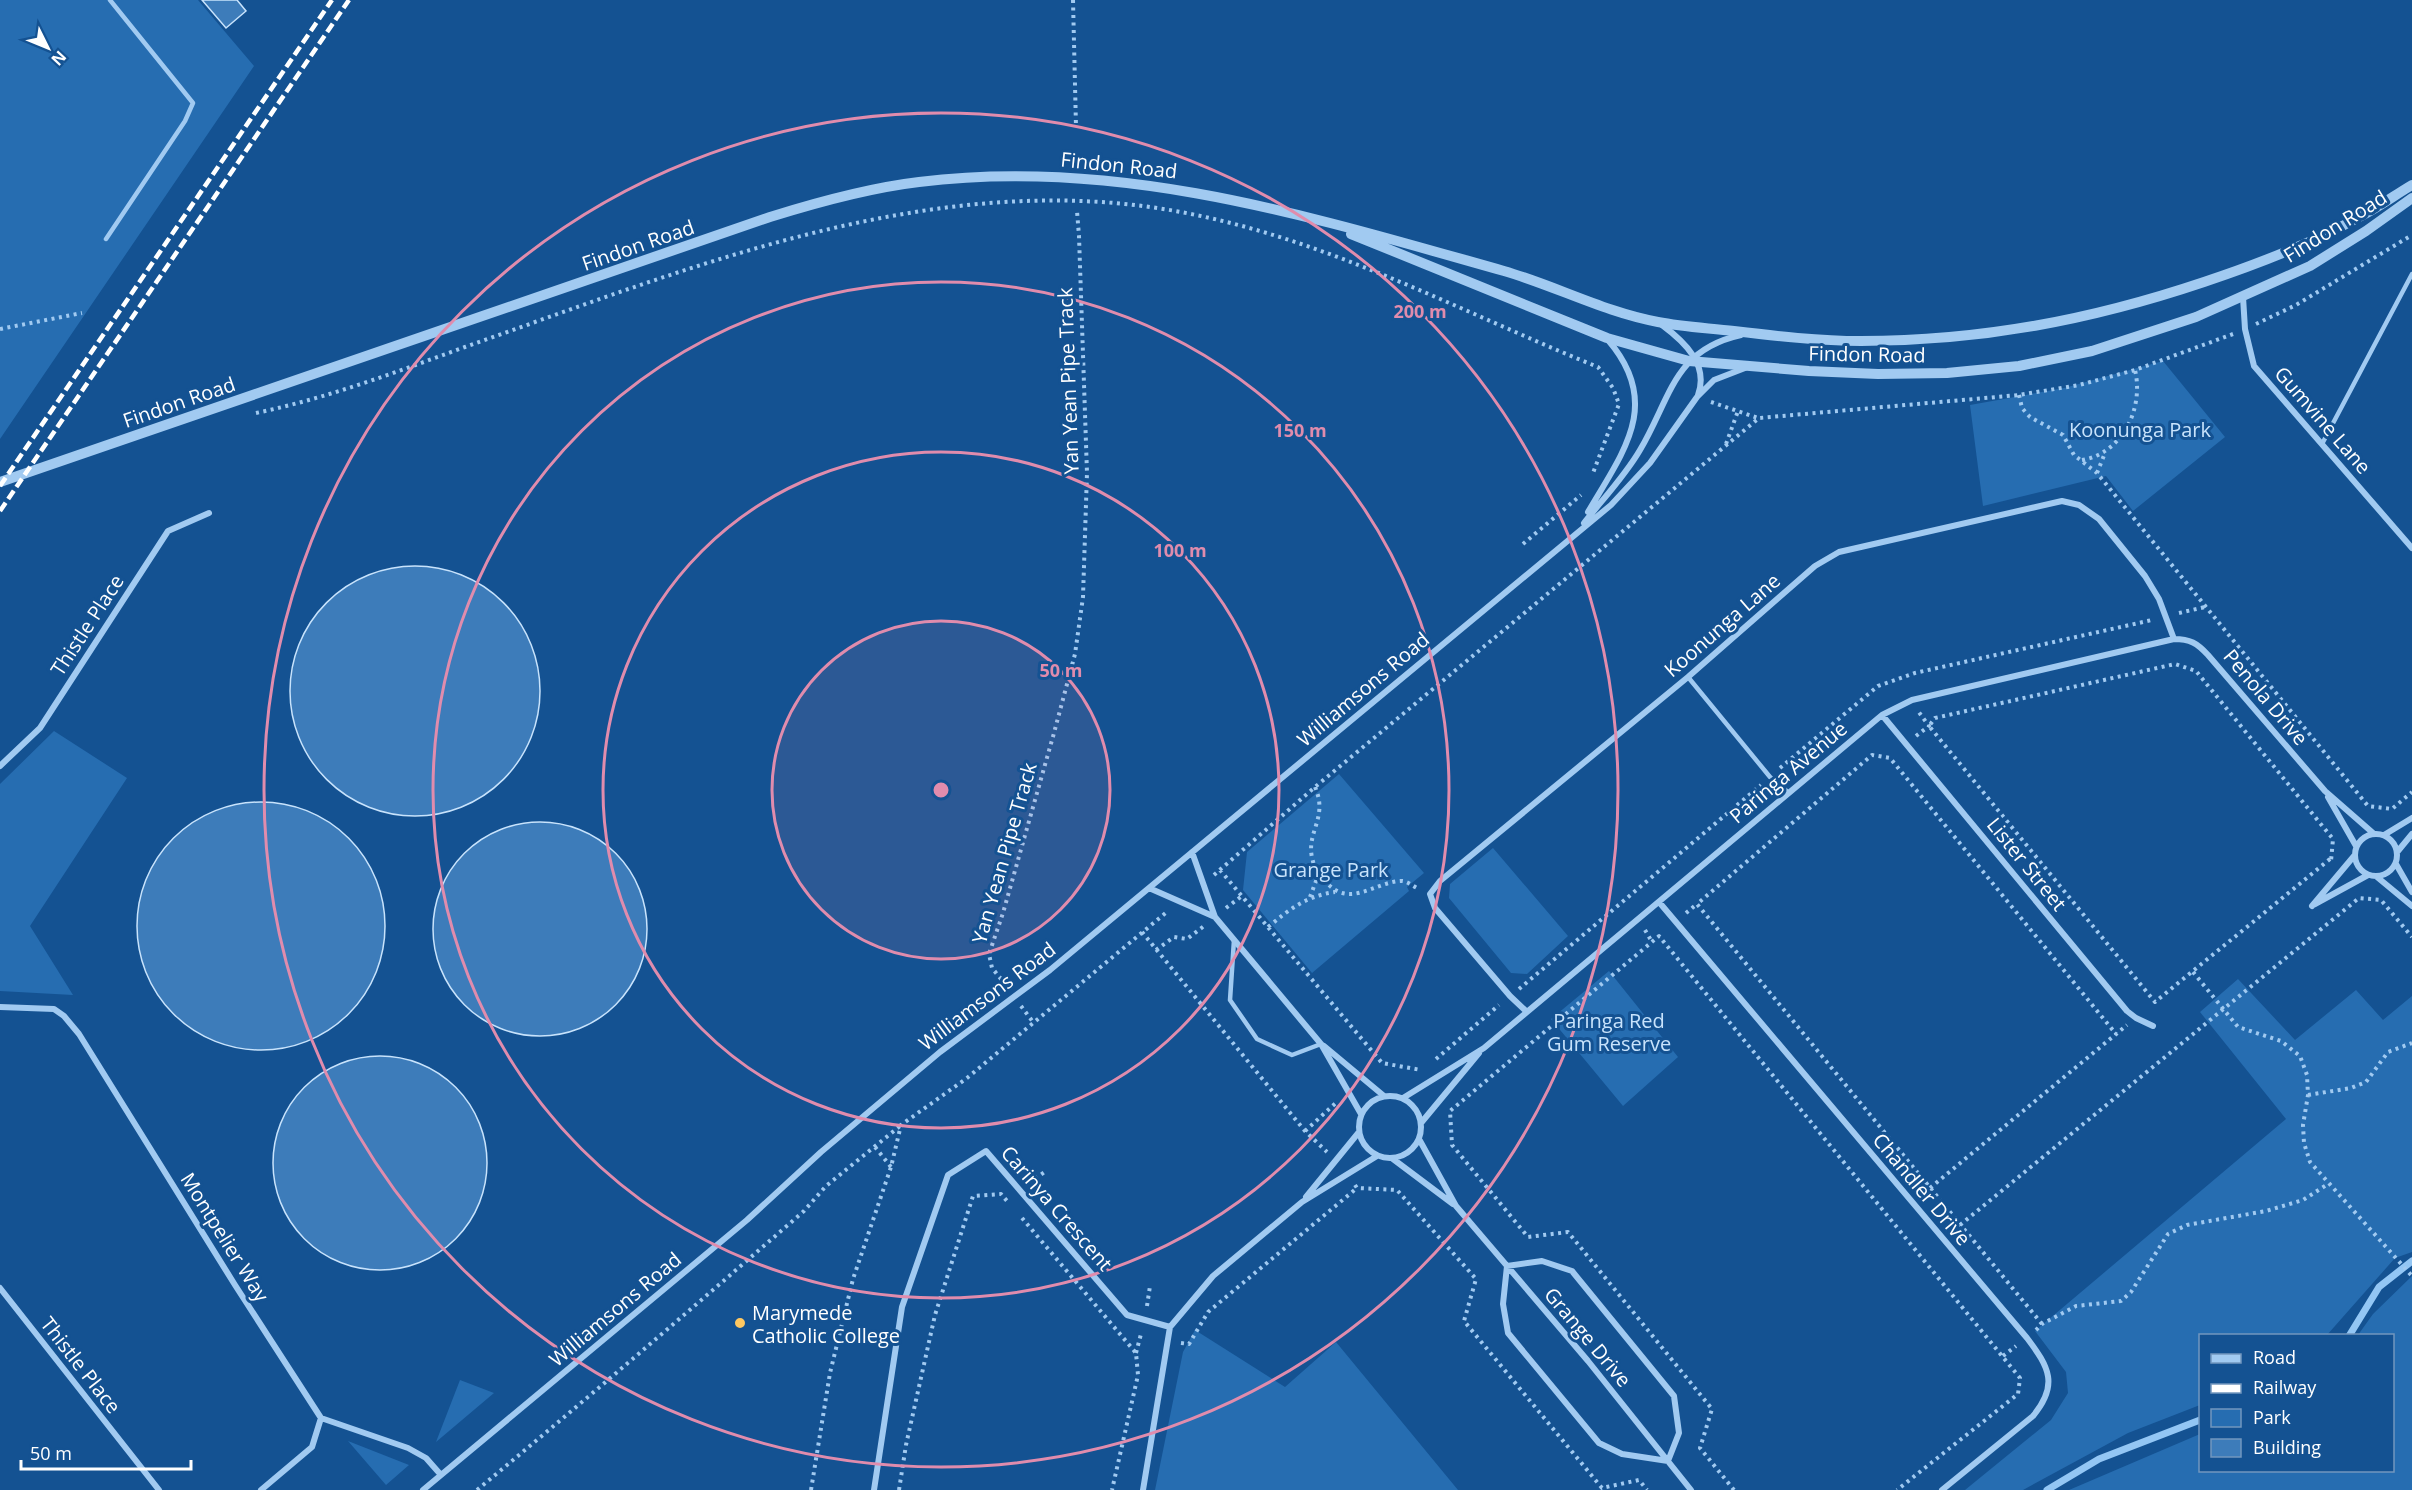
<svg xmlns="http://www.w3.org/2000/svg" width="2412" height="1490" font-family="'Open Sans',sans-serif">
	<rect width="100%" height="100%" fill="#145292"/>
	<!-- green -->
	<path fill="#266db1" d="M0,0H198L254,66L0,439Z
		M2163,361L2225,437L2133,511L2106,476L1983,506L1970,405L2064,388Z
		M54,731L127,778L30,926L73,995L0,991V784Z
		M1339,774L1424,873L1407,887L1409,891L1312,973L1243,890L1247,852Z
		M1493,848L1568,936L1527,974L1511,973L1449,898L1450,884Z
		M1609,971L1678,1057L1623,1106L1551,1019Z
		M2238,979L2295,1040L2356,990L2383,1020L2412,996V1252L2395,1258L2327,1335L2200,1336V1405L2128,1433L2023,1490H1965L2051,1420L2068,1393L2066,1372L2035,1331L2286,1119L2200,1012Z
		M2412,1276V1490H2069L2200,1434V1470H2392V1336L2358,1335L2373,1314Z
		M1195,1330L1285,1387L1336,1342L1458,1490H1155L1183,1352Z
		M460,1380L494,1393L436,1442Z
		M348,1441L409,1465L386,1485Z"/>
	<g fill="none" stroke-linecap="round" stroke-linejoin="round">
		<!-- stream -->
		<path stroke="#93c6f4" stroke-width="7" d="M2349,1336L2379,1287L2412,1261
			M2047,1490L2099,1459L2200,1420"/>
	</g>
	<!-- building -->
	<path fill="#3d7cba" stroke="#c8e3fc" stroke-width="1.5" d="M202,0H237L246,11L226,28Z
		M290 691a125 125 0 1 1 250 0a125 125 0 1 1-250 0Z
		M137 926a124 124 0 1 1 248 0a124 124 0 1 1-248 0Z
		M433 929a107 107 0 1 1 214 0a107 107 0 1 1-214 0Z
		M273 1163a107 107 0 1 1 214 0a107 107 0 1 1-214 0Z"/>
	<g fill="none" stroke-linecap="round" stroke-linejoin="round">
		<!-- path -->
		<path stroke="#a1caf1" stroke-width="4" stroke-dasharray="3 4.5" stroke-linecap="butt" d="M1073,0L1076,127
			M2256,324L2296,305L2412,235
			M0,329L82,313
			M2019,395L2022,408L2030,417L2063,435L2074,455L2097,473L2368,806L2392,809L2412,792
			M1711,402L1758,418
			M256,413C328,398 396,372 465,347C698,265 945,162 1196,215C1337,244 1466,314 1598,367L1613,388L1619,404L1593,473
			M1726,444L1738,411
			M2082,460C2123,453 2144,408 2135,370
			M2097,473L2105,453
			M1523,544L1581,495
			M2179,613L2205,607
			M1916,736L1929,726L1918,711
			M1780,768L1878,686L1915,673L2152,620
			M1315,787C1330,821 1301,834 1315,867C1318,872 1322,877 1326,882C1349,908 1372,884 1399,881C1407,880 1412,886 1419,889
			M2330,859L2155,1002L1929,726L1935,718L2175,664L2196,671L2333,839L2331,861
			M1220,870L1382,1063L1421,1070
			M1214,875L1315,787L1759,418L2019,395L2079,385L2135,370L2233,334
			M1310,897L1319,873
			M1226,908L1242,896
			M1686,913L1697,904
			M1268,927C1290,909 1306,896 1335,892
			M1645,930L1652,942
			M1142,932L1305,1131L1327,1152
			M1156,950L1174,937L1187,939L1204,926
			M2193,972L2238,1027L2281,1041L2300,1056L2307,1075L2308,1095L2303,1125L2304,1143L2310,1162L2412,1276
			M1006,985L992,968L989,954L1003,913L1054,733L1075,654L1083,597L1087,473L1079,236L1077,211
			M1519,989L1761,785
			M1021,1006L1033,1022
			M1436,1059L1499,1005
			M2308,1095L2351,1088L2366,1082L2388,1052L2412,1043
			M1305,1131L1338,1101
			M875,1147L891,1167
			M1029,1183L1046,1171
			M1355,1185L1357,1188L1397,1190L1476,1279L1464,1321L1602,1488L1639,1480L1647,1490
			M1930,1188L2127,1025
			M1022,1218L1136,1353L1138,1375L1112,1490
			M1960,1225L2359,898L2381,900L2412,937
			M1147,1306L1150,1286
			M2042,1324L1697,904L1872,755L1890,758L2116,1034
			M2036,1330L2042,1324L2076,1306L2121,1301L2131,1292L2168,1234L2187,1225L2266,1211L2303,1200L2328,1184
			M1181,1343L1189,1344L1208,1312L1357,1188
			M1136,1353L1141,1334
			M2003,1356L2016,1346
			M477,1490C588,1398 696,1305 804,1211L826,1186L900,1126
			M811,1490L830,1373L853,1279L891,1167L901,1125L967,1078L1168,911
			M899,1490L906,1445L935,1315L973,1196L1001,1194L1007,1201
			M1734,1490L1700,1448L1712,1409L1568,1232L1528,1237L1452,1145L1450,1111L1659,936L2020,1378L2018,1394L1897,1490"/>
		<!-- service -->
		<path stroke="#a1caf1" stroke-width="4.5" d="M106,239L185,121L193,103L110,0
			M2322,444L2412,274
			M1688,677L1770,777L1789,793
			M1234,940L1230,1000L1257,1039L1292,1055L1321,1044"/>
		<!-- minor -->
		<path stroke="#a1caf1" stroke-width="6" d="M2243,297L2245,329L2254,366L2412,548
			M1662,325C1685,342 1709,365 1698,395
			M1588,512C1623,452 1663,404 1608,340
			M1584,523C1602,500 1625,476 1640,450C1671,398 1673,350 1741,335
			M1882,715L2127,1011L2136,1018L2153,1026
			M0,766L40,728L168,531L209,513
			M2328,797L2356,846
			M2355 855a21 21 0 1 1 42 0a21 21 0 1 1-42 0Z
			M2384,835L2412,818
			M2398,851L2412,834
			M1192,852L1215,917L1321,1044L1361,1114
			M2396,864L2412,892
			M2377,877L2412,906
			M1149,888L1215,917
			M1659,902L2027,1338C2049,1367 2059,1385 2033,1416L1942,1490
			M2315,904L2368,875
			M2312,906L2354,856
			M0,1007L54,1009L64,1016L79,1034L235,1285L321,1418L408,1448L426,1458L441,1475
			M1527,1012L1510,996L1435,908L1430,894L1440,881L1688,677L1815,566L1839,552L2062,501L2079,505L2099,519L2145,576L2159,599L2174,639
			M1324,1046L1384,1096
			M1359 1127a31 31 0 1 1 62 0a31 31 0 1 1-62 0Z
			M1403,1098L1484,1048L1882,715L1912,700L2174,639C2190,639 2197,643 2208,655L2325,791L2373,833
			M1421,1123L1479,1053
			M1419,1139L1456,1206L1588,1361L1691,1490
			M1393,1159L1453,1204
			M1306,1197L1359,1132
			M1542,1261L1572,1271L1674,1396L1679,1433L1668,1461L1622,1454L1599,1443L1508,1333L1503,1304L1507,1266Z
			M0,1288L159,1490
			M261,1490L312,1447L321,1418
			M423,1490L747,1220L821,1152L940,1052L1050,970L1611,505L1650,463L1697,397L1714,380L1745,368
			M874,1490L902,1307L948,1175L986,1151L1127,1315L1170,1327
			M1143,1490L1170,1327L1213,1276L1302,1202L1377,1156"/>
		<!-- tertiary -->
		<path stroke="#a1caf1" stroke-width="10" d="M1351,234L1607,338L1689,361L1809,371L1878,374L1947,373L2019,366L2092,351L2196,317L2310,266L2366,231L2412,198
			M0,482L770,217C818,202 868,188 919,182C1121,157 1312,217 1504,271C1556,286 1604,312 1658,322C1683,327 1709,328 1734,331C1776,336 1819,341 1861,341C1981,341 2091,320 2204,282C2258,264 2311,244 2361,216C2379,207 2395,195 2412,185"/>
		<!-- rail -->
		<path stroke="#fff" stroke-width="4.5" stroke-dasharray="10 4.5" stroke-linecap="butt" d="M0,486L332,0
			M0,511L349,0"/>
	</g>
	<!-- distance rings -->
	<circle cx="941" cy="790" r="169" fill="#e08cad" fill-opacity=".12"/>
	<g fill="none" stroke="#e08cad" stroke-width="3">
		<circle cx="941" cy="790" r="169"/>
		<circle cx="941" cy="790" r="338"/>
		<circle cx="941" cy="790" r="508"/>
		<circle cx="941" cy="790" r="677"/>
	</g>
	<!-- markers -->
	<circle fill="#ffc861" stroke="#145292" stroke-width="2" cx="740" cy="1323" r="6"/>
	<g text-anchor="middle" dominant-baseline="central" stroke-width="6" stroke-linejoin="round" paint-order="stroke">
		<!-- street labels -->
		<g font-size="20" fill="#fff" stroke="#145292">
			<text transform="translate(1119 165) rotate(6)">Findon Road</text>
			<text transform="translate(2335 226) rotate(-32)">Findon Road</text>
			<text transform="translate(638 245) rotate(-19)">Findon Road</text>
			<text transform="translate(1867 354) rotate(1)">Findon Road</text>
			<text transform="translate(1068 381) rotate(-92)">Yan Yean Pipe Track</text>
			<text transform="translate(179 402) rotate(-19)">Findon Road</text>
			<text transform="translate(2323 420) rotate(49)">Gumvine Lane</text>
			<text transform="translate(87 625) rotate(-57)">Thistle Place</text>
			<text transform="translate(1722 625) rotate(-41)">Koonunga Lane</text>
			<text transform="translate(1363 689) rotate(-40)">Williamsons Road</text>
			<text transform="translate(2266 697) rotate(50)">Penola Drive</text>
			<text transform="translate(1788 772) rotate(-40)">Paringa Avenue</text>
			<text transform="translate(1004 853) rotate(-74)">Yan Yean Pipe Track</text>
			<text transform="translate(2027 864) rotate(51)">Lister Street</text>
			<text transform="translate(987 996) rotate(-37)">Williamsons Road</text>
			<text transform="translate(1922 1189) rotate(50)">Chandler Drive</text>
			<text transform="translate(1057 1208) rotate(49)">Carinya Crescent</text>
			<text transform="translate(225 1237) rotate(58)">Montpelier Way</text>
			<text transform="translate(615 1309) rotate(-40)">Williamsons Road</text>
			<text transform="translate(1588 1337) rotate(50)">Grange Drive</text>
			<text transform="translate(81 1365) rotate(52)">Thistle Place</text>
		</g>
		<!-- park labels -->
		<g font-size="20" fill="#c8e3fc" stroke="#145292">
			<text x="2140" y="429">Koonunga Park</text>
			<text x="1331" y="869">Grange Park</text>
			<text x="1609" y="1020">Paringa Red<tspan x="1609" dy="23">Gum Reserve</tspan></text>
		</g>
		<!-- poi labels -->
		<g font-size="20" fill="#fff" stroke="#145292" text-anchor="start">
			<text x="752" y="1312">Marymede<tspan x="752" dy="23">Catholic College</tspan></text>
		</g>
	</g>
	<circle cx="941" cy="790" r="9" fill="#e08cad" stroke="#145292" stroke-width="3"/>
	<g font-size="18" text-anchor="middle" font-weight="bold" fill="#e08cad" stroke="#145292" stroke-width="6" stroke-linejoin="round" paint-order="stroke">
		<text x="1420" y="318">200 m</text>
		<text x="1300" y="437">150 m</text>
		<text x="1180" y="557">100 m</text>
		<text x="1061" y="677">50 m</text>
	</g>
	<!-- legend -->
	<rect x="2199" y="1334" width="195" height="138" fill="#145292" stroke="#7297be" stroke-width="1.5"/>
	<rect x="2211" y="1354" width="30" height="9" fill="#a1caf1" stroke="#7297be" stroke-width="1.5"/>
	<text x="2253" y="1364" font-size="18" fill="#ffffff">Road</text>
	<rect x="2211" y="1384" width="30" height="9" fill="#ffffff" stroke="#7297be" stroke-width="1.5"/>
	<text x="2253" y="1394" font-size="18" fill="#ffffff">Railway</text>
	<rect x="2211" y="1409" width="30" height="18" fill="#266db1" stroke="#7297be" stroke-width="1.5"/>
	<text x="2253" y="1424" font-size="18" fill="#ffffff">Park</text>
	<rect x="2211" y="1439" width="30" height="18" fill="#3d7cba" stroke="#7297be" stroke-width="1.5"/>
	<text x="2253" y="1454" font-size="18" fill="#ffffff">Building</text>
	<!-- north arrow -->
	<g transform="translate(48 48) rotate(133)" stroke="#145292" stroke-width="4.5" paint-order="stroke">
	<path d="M0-4.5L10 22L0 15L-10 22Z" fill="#ffffff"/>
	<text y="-9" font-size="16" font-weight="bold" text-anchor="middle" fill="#ffffff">N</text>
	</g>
	<!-- scale -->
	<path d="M21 1460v9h170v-9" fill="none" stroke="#ffffff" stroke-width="3"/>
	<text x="30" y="1460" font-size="18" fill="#ffffff" stroke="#145292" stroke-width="4.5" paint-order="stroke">50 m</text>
</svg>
